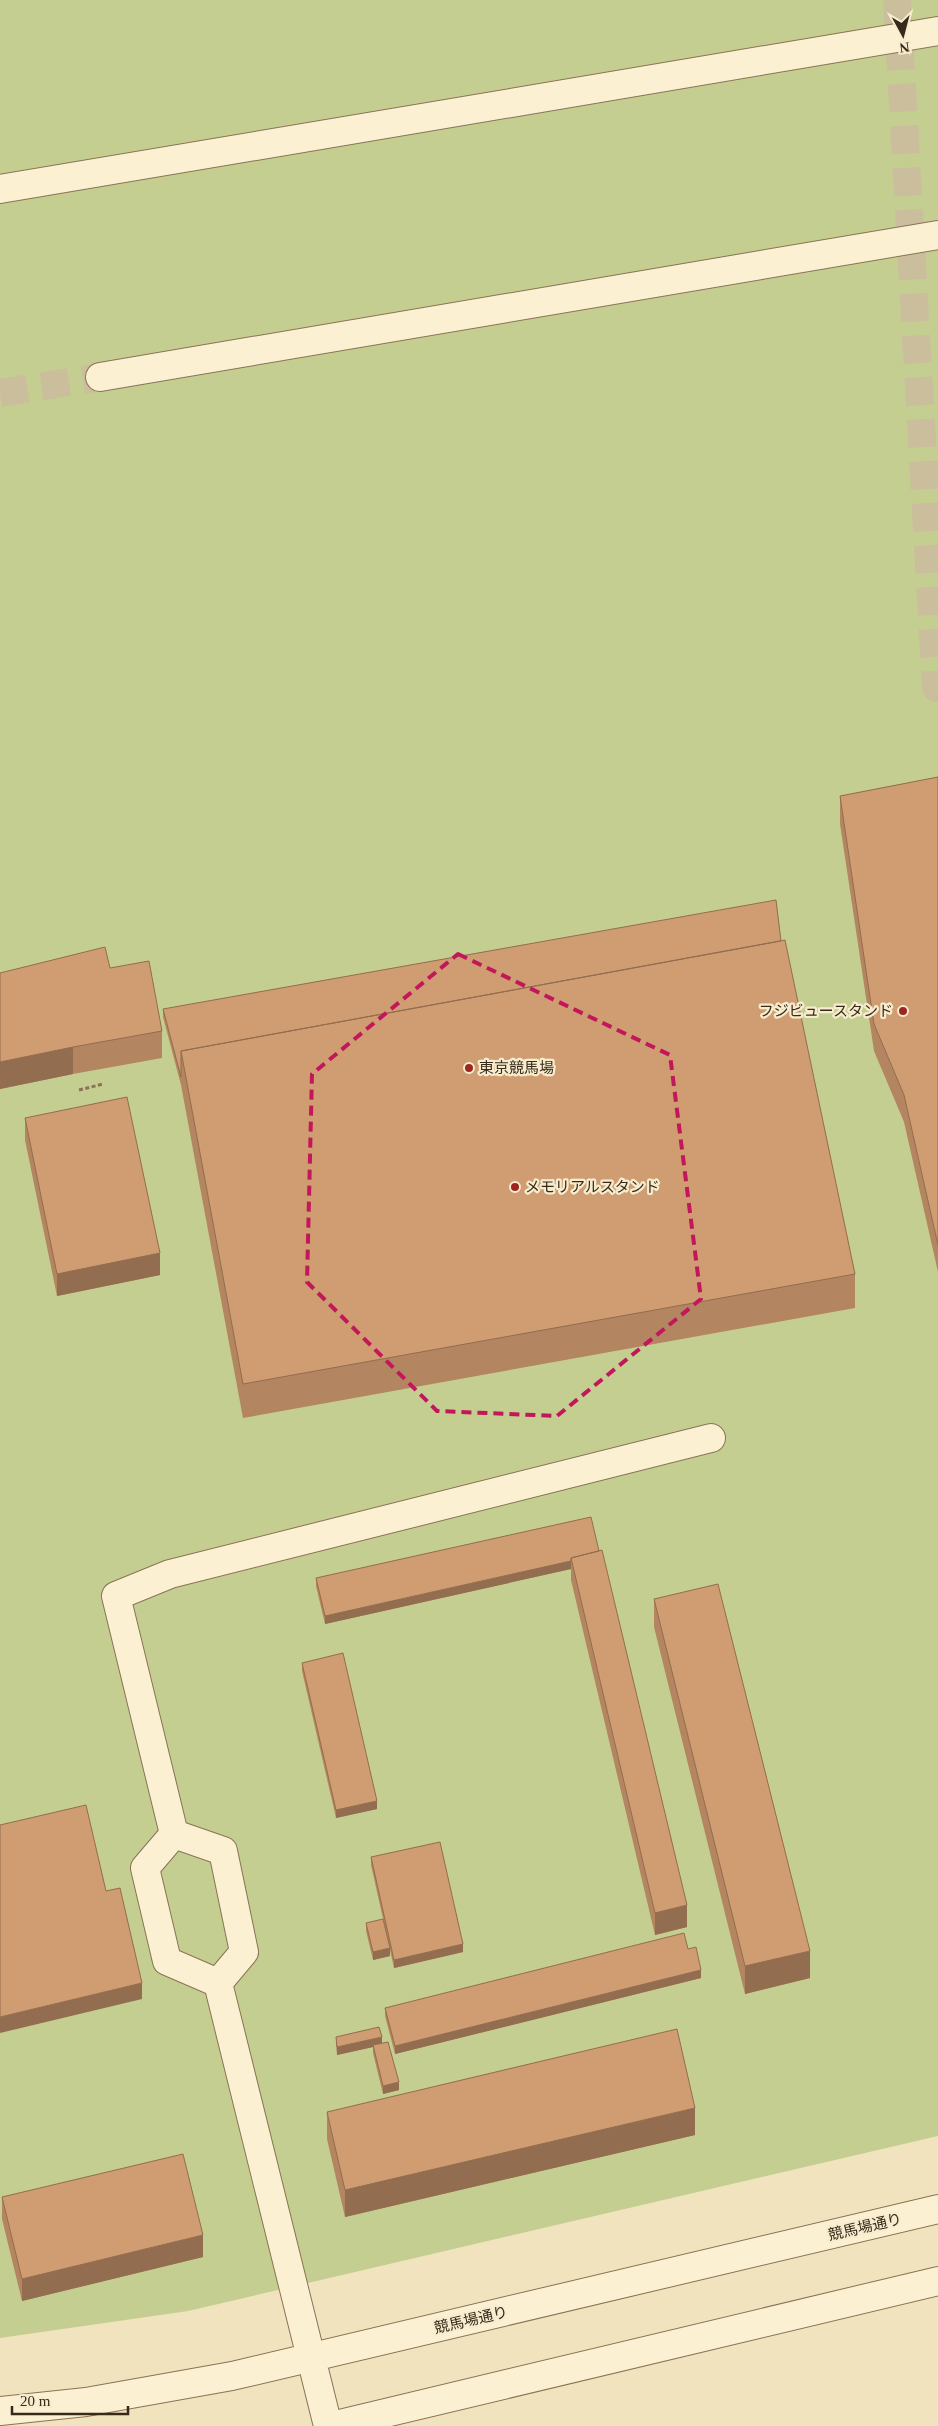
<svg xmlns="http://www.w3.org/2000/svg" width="938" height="2426" font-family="'Times New Roman','Noto Sans JP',serif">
	<rect width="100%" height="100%" fill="#f0e3be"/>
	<!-- green -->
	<path fill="#c5ce91" d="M0,0H938V2136L188,2311L0,2338Z"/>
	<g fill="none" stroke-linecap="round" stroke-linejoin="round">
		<!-- minor-tunnel -->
		<path stroke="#cbbe9d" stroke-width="28" stroke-dasharray="28 14" stroke-linecap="butt" d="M897,0L936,688H938
			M0,393L100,377"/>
		<defs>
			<path id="minor" d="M0,189L938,31
				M100,377L938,235
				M174,1834L145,1868L167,1961L218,1983
				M0,2411L86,2402L232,2376L938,2209
				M328,2426L218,1983L244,1952L223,1851L174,1834L116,1596L170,1574L711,1438
				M331,2426L938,2281"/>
		</defs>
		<!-- minor casing -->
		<use href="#minor" stroke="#897356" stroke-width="30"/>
		<!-- path -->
		<path stroke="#897356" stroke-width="3" stroke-dasharray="4 2.5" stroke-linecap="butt" d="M79,1090L103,1084"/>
		<!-- minor -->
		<use href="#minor" stroke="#fbf0d1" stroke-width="28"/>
	</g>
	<!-- wall -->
	<path fill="#b38661" d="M938,777V1272L904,1122L874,1051L840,824V796Z
		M781,941L855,1274V1308L243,1418L181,1085L163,1017V1009Z
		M110,968L162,1031V1058L73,1074L0,1089V973Z
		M25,1118L160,1275L57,1296L25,1140Z
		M599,1551L687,1927L655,1935L571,1580V1569L325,1624L316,1586V1578Z
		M654,1599L810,1978L745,1994L654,1627Z
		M302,1663L377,1809L336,1818L302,1671Z
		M371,1857L463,1952L394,1968L371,1865Z
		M366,1923L390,1956L373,1960L366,1931Z
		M688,1949L701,1978L395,2054L385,2016V2008Z
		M336,2037L382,2043L399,2090L383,2094L373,2053V2047L337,2055L336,2045Z
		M327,2112L695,2135L345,2217L327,2139Z
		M2,2197L203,2257L22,2301L2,2219Z"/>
	<!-- shaded-wall -->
	<path fill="#926d4f" d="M73,1047V1074L0,1089V1062Z
		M160,1253V1275L57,1296V1274Z
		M571,1561V1569L325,1624V1616Z
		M377,1801V1809L336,1818V1810Z
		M687,1905V1927L655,1935V1913Z
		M463,1944V1952L394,1968V1960Z
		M390,1948V1956L373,1960V1952Z
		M810,1951V1978L745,1994V1966Z
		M701,1970V1978L395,2054V2046Z
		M142,1983V1999L0,2033V2017Z
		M382,2037V2045L337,2055V2047Z
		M399,2082V2090L383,2094V2086Z
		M695,2108V2135L345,2217V2190Z
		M203,2235V2257L22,2301V2279Z"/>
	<!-- building -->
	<path fill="#d09c71" stroke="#926d4f" d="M938,777V1245L904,1095L874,1024L840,796Z
		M776,900L781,941L181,1051V1077L163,1009Z
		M785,940L855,1274L243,1384L181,1051Z
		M105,947L110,968L149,961L162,1031L73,1047L0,1062V973Z
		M127,1097L160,1253L57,1274L25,1118Z
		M591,1517L599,1551L571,1558V1561L325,1616L316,1578Z
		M602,1550L687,1905L655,1913L571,1558Z
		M718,1584L810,1951L745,1966L654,1599Z
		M343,1653L377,1801L336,1810L302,1663Z
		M86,1805L106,1891L120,1888L142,1983L0,2017V1825Z
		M440,1842L463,1944L394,1960L371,1857Z
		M383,1919L390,1948L373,1952L366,1923Z
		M684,1933L688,1949L696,1947L701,1970L395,2046L385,2008Z
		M379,2027L382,2037L337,2047L336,2037Z
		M677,2029L695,2108L345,2190L327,2112Z
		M388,2042L399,2082L383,2086L373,2045Z
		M183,2154L203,2235L22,2279L2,2197Z"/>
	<!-- marked area -->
	<path fill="none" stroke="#c2185b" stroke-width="4" stroke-dasharray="10 6" stroke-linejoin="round" d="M458,954L670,1055L701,1299L557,1416L437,1411L307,1282L312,1074Z"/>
	<!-- markers -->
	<g fill="#9b2622" stroke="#f7edce" stroke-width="2">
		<circle cx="903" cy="1011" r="5"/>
		<circle cx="469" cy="1068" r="5"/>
		<circle cx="515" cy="1187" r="5"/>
	</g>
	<g text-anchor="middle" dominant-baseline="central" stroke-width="4.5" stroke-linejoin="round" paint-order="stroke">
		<!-- poi labels -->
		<g font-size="15" fill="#382a1b" stroke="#f7edce" text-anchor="start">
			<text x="893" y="1011" text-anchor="end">フジビュースタンド</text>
			<text x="479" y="1068">東京競馬場</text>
			<text x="525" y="1187">メモリアルスタンド</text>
		</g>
		<!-- street labels -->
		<g font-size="15" fill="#382a1b" stroke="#f7edce">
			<text transform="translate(865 2227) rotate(-13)">競馬場通り</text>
			<text transform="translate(471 2320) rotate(-13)">競馬場通り</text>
		</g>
	</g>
	<!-- north arrow -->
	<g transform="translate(903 35) rotate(173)" stroke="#f7edce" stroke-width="4" paint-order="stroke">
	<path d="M0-4L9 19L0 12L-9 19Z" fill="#382a1b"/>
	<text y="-8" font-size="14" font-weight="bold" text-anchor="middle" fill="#382a1b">N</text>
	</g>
	<!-- scale -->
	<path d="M12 2406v8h116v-8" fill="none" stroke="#382a1b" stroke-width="2.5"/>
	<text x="20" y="2406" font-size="15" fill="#382a1b" stroke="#f7edce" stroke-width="4" paint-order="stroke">20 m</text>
</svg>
